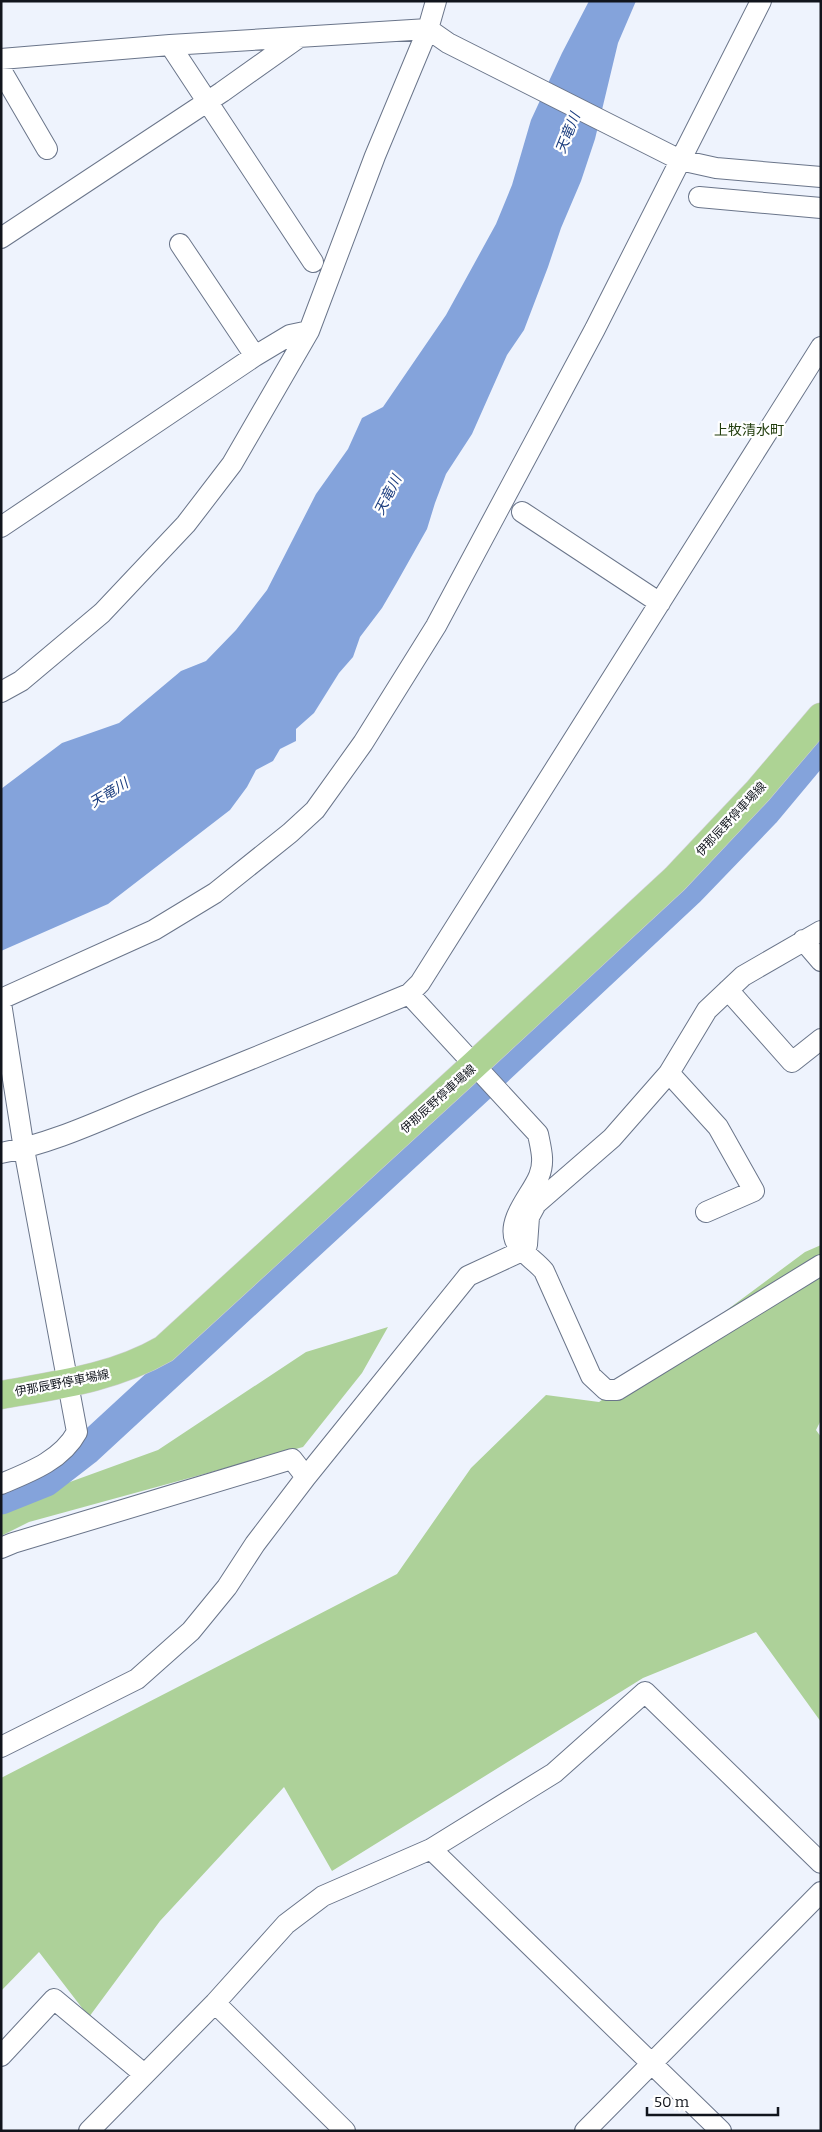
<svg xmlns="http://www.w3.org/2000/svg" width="822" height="2132" font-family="Bitter,'Noto Sans JP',serif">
	<rect width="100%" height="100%" fill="#eef3fd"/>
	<!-- green -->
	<path fill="#add199" d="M821,1245V1420L816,1430L821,1437V1722L756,1632L643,1678L332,1871L284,1787L160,1921L89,2017L39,1952L1,1991V1778L397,1574L471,1468L546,1395L599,1402L650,1367L805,1252Z
		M388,1327L362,1373L303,1447L29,1522L1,1536V1507L158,1450L306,1352Z"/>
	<!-- water -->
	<path fill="#84a3db" d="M589,1H636L618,43L595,139L581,181L561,228L548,267L524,330L507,355L472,434L446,474L435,503L427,529L396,584L382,608L360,637L353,657L339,673L314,713L296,729V741L280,749L273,761L256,770L247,787L230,810L108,904L1,951V789L62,743L119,723L181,671L206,661L236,630L267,590L316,494L348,449L362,418L383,407L446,315L496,224L512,185L531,120L562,53Z"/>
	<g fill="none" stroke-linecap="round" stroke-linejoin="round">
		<!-- river -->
		<path stroke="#84a3db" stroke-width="31" d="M491,1076L689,891L765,812L821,745
			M1,1499L46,1481L86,1450L483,1084"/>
		<defs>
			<path id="street" d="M170,45L313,262
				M1,59L170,45L428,29L448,43L680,160L716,168L821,177
				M1,70L47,149
				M699,197L821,208
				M1,238L222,92L298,38
				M180,244L255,356
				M522,512L660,603
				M1,527L255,356L290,335L309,331
				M1,692L21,681L102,613L186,524L232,464L309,331L375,156L428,29L436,1
				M803,940L821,961
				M728,990L792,1062L821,1039
				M409,994L538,1134C541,1149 545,1162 539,1176C532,1194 507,1219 515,1240C521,1253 535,1260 544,1271L591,1376L606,1390H617L821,1265
				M1,999L154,930L215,893L290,833L315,810L363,743L436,626L595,329L761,1
				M1,1003L24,1149L77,1432C62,1460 30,1472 1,1484
				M669,1073L718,1127L754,1191L706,1212
				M1,1153C55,1143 105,1118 155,1098C240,1064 324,1029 409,994L420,983L821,347
				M1,1548L13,1543L292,1459L306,1477
				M1,1747L137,1679L191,1631L227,1587L255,1544L306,1477L468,1276L522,1251L527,1245L529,1217L536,1204L612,1138L669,1073L707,1010L743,976L821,931
				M431,1849L721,2131
				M215,2003L345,2131
				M1,2056L54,1999L144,2074
				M89,2131L215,2003L286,1924L323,1896L431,1849L554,1773L645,1692L821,1863
				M585,2131L821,1892"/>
			<path id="primary" d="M1,1395C57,1385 114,1378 164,1349L474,1065L675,879L758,791L821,717"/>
		</defs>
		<!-- street casing -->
		<use href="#street" stroke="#6a758a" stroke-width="22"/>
		<!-- primary casing -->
		<use href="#primary" stroke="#cfd0d2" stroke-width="29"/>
		<!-- street -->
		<use href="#street" stroke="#fff" stroke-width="20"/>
		<!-- primary -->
		<use href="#primary" stroke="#add394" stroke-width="28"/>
	</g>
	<g text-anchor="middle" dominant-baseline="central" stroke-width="4.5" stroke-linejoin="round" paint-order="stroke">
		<!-- street labels -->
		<g font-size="12" fill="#11151d" stroke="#fff">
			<text transform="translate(731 819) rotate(-47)">伊那辰野停車場線</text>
			<text transform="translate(438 1099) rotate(-42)">伊那辰野停車場線</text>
			<text transform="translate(62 1383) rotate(-11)">伊那辰野停車場線</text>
		</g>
		<!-- water labels -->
		<g font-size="14" font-style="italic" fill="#1b3d7f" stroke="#fff">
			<text transform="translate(568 133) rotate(-68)">天竜川</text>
			<text transform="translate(388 495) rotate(-63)">天竜川</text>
			<text transform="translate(109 793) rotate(-31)">天竜川</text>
		</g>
		<!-- neighbourhood labels -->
		<g font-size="14" fill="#213d0d" stroke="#fff">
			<text x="749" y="430">上牧清水町</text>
		</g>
	</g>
	<!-- border -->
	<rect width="822" height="2132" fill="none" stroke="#11151d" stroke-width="5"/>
	<!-- scale -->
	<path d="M647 2107v8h131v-8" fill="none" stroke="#11151d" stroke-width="2.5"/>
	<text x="654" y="2107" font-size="15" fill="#11151d" stroke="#ffffff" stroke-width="4" paint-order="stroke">50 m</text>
</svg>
